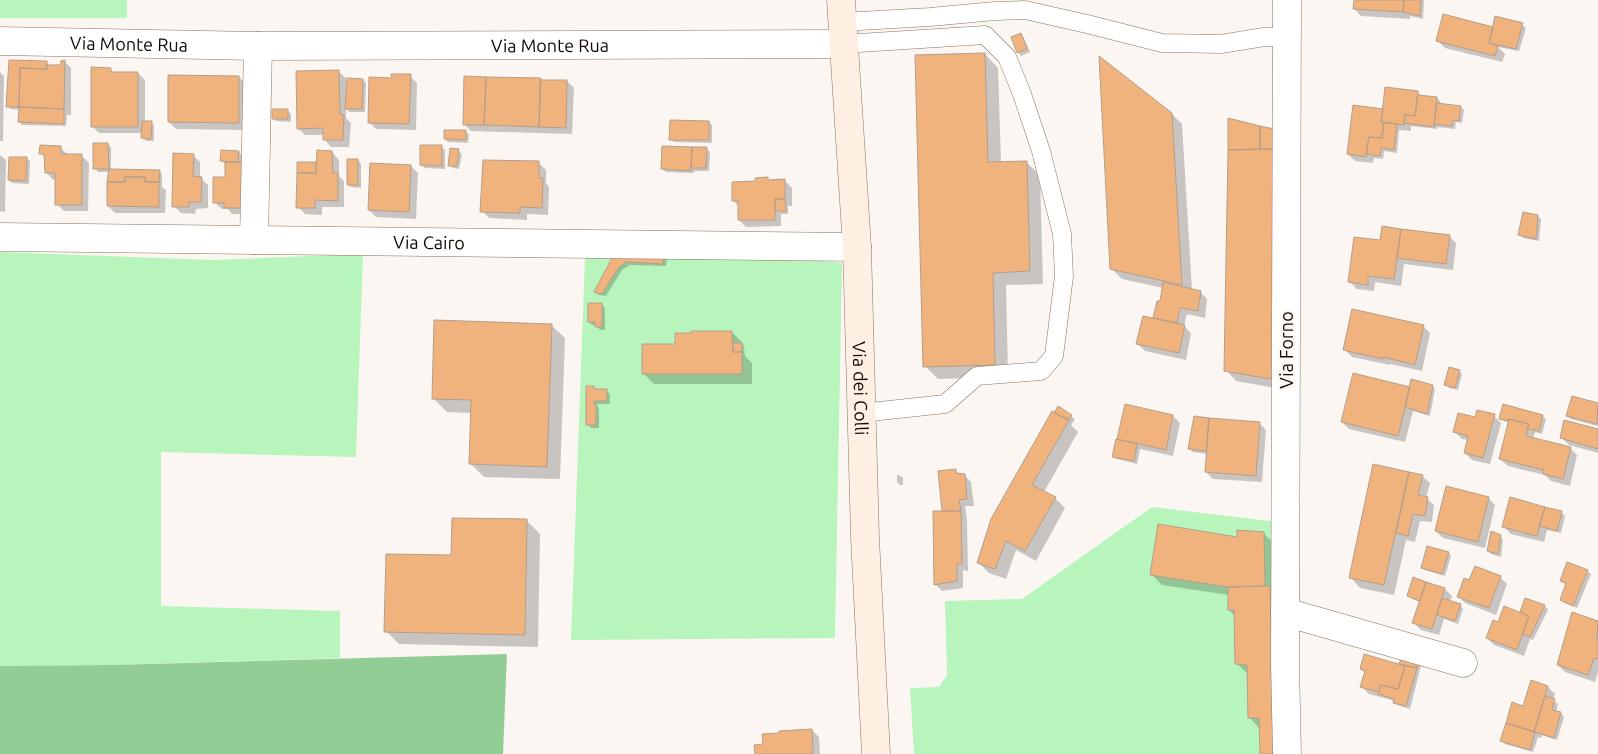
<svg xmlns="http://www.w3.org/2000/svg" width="1598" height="754" font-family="Ubuntu,sans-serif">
	<rect width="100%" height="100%" fill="#fbf6f2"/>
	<!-- green -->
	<path fill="#b8f5bc" d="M0,0H127V18H0Z
		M603,250L813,260L842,263L835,638L571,640L585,258Z
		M0,252L213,260L363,254L356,457L161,452V606L340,611V658L113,665L0,666Z
		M1152,507L1278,522L1279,754H914L910,688L939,687L947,675L945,601L1022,599Z"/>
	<!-- forest -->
	<path fill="#91cd95" d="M507,654L503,754H0V666L113,665Z"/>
	<!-- shadow -->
	<path fill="#0003" d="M1355,0H1424L1423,19L1410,16V19L1361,16L1354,9Z
		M1522,25L1526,28L1519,51L1498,47L1505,54L1502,62L1445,48L1438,41L1492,28Z
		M1021,34L1024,38L1030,52L1021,56L1018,52Z
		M985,54L998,68L1001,163L1026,162L1040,175L1043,284L1006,285L1008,377L938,379L925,366Z
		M64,61L71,68V115H67L66,126L22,125L19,121L20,110L11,109L7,106L46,62L50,66H62Z
		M110,69L114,73H138L145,80V122H151L154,125V141H146L143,138V133H99L92,126Z
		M338,71L346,78V85L363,80L366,83L365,112H349L346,108V118L351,123L349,147H331L324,139V135H305L298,128Z
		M0,72L4,76L3,141H0Z
		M410,76L417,83L416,130L376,129L369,122L394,79Z
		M239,77L246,84V130L176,129L169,122Z
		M567,81L574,88L572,134L471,131L464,124Z
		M1386,89L1418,92L1422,96L1437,98L1440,101V104L1461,107L1464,110L1462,123L1456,122L1455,129L1437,127V129L1411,126V131L1399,130L1397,153L1384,151L1383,159L1374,158L1373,163L1355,161L1348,154L1384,110Z
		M288,111L291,114V122L276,121L273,118Z
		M1172,114L1182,124L1192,290L1200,292L1207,299L1205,318L1187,314L1184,326L1191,333L1186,360L1145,351L1138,344L1154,320L1158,302L1161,303L1163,288L1122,279L1111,268Z
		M709,122L712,125V143L674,142L670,139Z
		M1274,130L1286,390L1236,381L1226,370L1229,150Z
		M466,132L469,135L468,143L448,142L445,139Z
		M108,144L111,148V170L159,171L162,174V187L166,190L165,213H115L108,206L109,172H98L95,168Z
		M441,147L445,150V169L425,168L421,165Z
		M61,148L68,155L82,156L89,163L88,211H64L57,204V179L53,180L46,172V158L40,153Z
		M707,149L710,152L709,171H694V173L666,172L663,169Z
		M458,150L462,154L459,169L453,168L449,165Z
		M239,152L242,156L241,164L250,214H232L228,209H222L214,202L226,178V164L221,161Z
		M332,152L339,160V176L344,181V207H322V215L305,214L298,207L316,163L318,166Z
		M0,155L6,160L5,212L0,211Z
		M193,155L200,162V178L208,185V208L196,209L195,214L181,213L174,206Z
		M26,158L30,161L29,184L12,183L9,180Z
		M358,160L361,164V188L351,187L348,184Z
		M539,163L546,170V183L549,187L548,215L527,214V220L489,218L482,211Z
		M411,166L418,173L416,219L376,217L369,210Z
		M767,179L769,181H785L792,188V206H788V214H781V226L746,227L739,220V207L733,200L756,183Z
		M1538,216L1541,219L1539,241L1523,238L1519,234Z
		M1383,228L1449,236L1456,243L1453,270L1404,264L1401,286L1375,282L1374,291L1357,289L1350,282L1381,241Z
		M614,257H667L666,266L630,265L622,270L606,296L599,295L595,292Z
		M602,304L605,308V330H600L596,325H592L589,322Z
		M551,325L565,338L560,479L484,477L471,464L472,413L447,412L434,399Z
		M1423,326L1430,333L1422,371L1390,364V365L1352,357L1345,350Z
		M732,332L742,342L744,347L745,356L752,363V384H654L644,374Z
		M1459,371L1462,374L1458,390L1449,388L1446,385Z
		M1432,386L1435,389L1430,416L1413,411L1405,442L1349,429L1342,422L1411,388Z
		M594,387L597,391L606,390L610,394V404H597L599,409V428H591L587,424Z
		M1573,398L1598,404V426L1571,419L1568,416Z
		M1071,416L1075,419L1071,425L1078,432L1044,492L1055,498L1065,508L1036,561L1016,550L1006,579L989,573L979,563Z
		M1173,416L1180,423L1173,456L1140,449L1137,464L1117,459L1113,456L1121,442L1119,439Z
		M1494,416L1501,423L1490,464L1472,460L1465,453L1469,440L1462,439L1455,432L1475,419Z
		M1542,416L1546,419L1542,434L1535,432L1533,439L1570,448L1577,455L1570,486L1551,481L1545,475L1508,466L1500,459L1509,423L1504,421L1501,418Z
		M1208,419L1259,423L1266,430L1262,482L1213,479L1206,472L1207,454L1193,452L1189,449Z
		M1598,430V453L1569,445L1562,438Z
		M956,471L960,475H964L971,482L974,506H965L967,519L968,571L963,570V588L942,591L935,584L943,512Z
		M1408,473L1410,475L1422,476L1430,483L1426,498L1434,505L1432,522L1420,521L1415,542L1406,540L1394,595L1360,588L1350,577Z
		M897,475H899L903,478V485H900L897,482Z
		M1488,498L1495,505L1485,548L1443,538L1436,531Z
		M1511,499L1562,513L1565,516L1561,533L1547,530L1544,542L1511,534L1504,527Z
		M527,521L540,534L538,647L399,644L386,631Z
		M1263,533L1274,543L1275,593L1261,754L1260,729L1250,718L1248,674L1237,664L1235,616L1229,610V595L1162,585L1151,574L1238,538Z
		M1500,536L1503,540L1501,557L1491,554L1488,551Z
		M1448,553L1451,556L1445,576L1425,570L1422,567Z
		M1587,571L1591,574L1577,608L1565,603L1562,600L1567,585L1561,581Z
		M1500,577L1507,584L1496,615L1465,603L1458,596L1470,582Z
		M1414,579L1445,589L1452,596L1450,602L1460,605L1463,609L1458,624L1444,619L1439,635L1421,630L1414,623L1420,602L1412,599L1408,596Z
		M1526,599L1545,606L1548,610L1533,640L1530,639L1524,656L1494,645L1487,638L1498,624L1521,614Z
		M1573,614L1598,622V672L1595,682L1565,672L1558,665Z
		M1422,662L1410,709L1397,705L1394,702L1395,701L1369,694L1362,687L1365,673L1362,669L1404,666L1401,663Z
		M1548,687L1555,694L1553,700L1558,704L1556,712L1561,713L1564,717L1557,740L1542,735L1541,738L1538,737L1533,752L1505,744L1501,741L1524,707Z
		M812,730L819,737L820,754H756L765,746Z"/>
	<!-- building -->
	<path fill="#f0b37e" stroke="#b59e8a" d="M1354,0H1404L1403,12L1353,9Z
		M1404,0H1421L1420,16L1403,12Z
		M1443,14L1493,27L1489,43L1498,46L1495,56L1436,41Z
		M1495,16L1523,23L1516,49L1489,43Z
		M1021,33L1027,49L1017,53L1011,37Z
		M985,53L988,162L1027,161L1030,271L993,273L995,365L923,367L915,55Z
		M1099,56L1172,113L1182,285L1110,269Z
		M9,60L47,61V69L20,68L19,107H6Z
		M65,60L64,109L19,107L20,68L47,69V65H61V61Z
		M91,67L111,68V72H138V127H91Z
		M339,70L340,114L344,115L343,140H323V128L297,129L296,71Z
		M391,74H411L409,124L368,123L369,77L392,78Z
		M168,75L239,76V123L168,122Z
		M464,76L486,77L484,125H463Z
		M486,77L541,78L539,127L484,125Z
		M347,78L363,79L362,109H345Z
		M540,80H567L566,128L539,127Z
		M1385,87L1418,91L1415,116L1405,115L1404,125L1381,122Z
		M1418,95L1437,97L1434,127L1404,123L1405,115L1415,116Z
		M1437,103L1461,106L1459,121L1453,120L1452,126L1434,124Z
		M1353,105L1383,109L1381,122H1384L1382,138L1369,137L1366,157L1347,154Z
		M19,107L64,109V124L18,122Z
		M272,109H288V119H272Z
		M1228,118L1260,126V149L1228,150Z
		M670,120L709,121V140H669Z
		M142,121H152L151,139L141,138Z
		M1384,122L1397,124L1394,150L1381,148L1380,156L1366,154L1369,137L1382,138Z
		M1260,126L1274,129V149H1260Z
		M444,130H466V140L444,139Z
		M93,143H108L109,169H93Z
		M40,145L61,146V154H82V205H55V173H45L44,154H39Z
		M420,145H442V166L420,165Z
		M662,146L692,147L691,171L661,169Z
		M692,147H707L706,168H691Z
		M450,148L459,149L457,166H448Z
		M1274,149L1276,380L1224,371L1228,150Z
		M221,150L239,151L238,162L220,161Z
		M317,150L332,151L333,173H338V201L315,200V208H296L297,173H316Z
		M173,153L194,154L193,176L202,177L201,202H189V207H172Z
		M9,157H27L26,181L8,180Z
		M347,159H358V185H347Z
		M483,160L539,161V178H543L542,208L520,207V213L480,212Z
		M225,162H244V208H224V203H213V177H225Z
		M297,162H316V173H297Z
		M370,163L411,165L409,212L368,210Z
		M109,169L160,170L159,182H145V177H125V182H107Z
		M125,177H145V182H159V207L107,206V182H125Z
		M768,177V180L785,179V199H775V220H738V201H732V182L755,181V178Z
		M775,199H785L786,211H775Z
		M1523,212L1538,215L1536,239L1518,235Z
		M1382,226L1401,229L1394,279L1368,276V285L1348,282L1354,237L1380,240Z
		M1401,229L1450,235L1446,264L1397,258Z
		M664,253L663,264L626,262L619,267L602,294L594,292L613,256Z
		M1163,282L1201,291L1198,311L1180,308L1177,323L1153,318L1157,301H1160Z
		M588,303H602V327H595V322H588Z
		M1352,309L1424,325L1415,365L1383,357V359L1343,350Z
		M1143,316L1185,325L1179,353L1136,344Z
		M434,320L552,324L547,467L469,464L471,400L432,399Z
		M691,331H732L733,352H742V374H642V344H675V333H691Z
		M732,343H742V352H733Z
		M1449,367L1460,370L1455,388L1444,385Z
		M1353,373L1410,387L1398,436L1341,422Z
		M1411,379L1433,385L1427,414L1405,407Z
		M586,386H594V389H607V401H594V404H596V425H586Z
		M1572,396L1598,403L1597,424L1566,416Z
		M1125,404L1173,415L1166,450L1117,439Z
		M1503,404L1543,415L1539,431L1527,429L1529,424L1509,419L1508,421L1499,419Z
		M1058,406L1072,415L1069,420L1054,413Z
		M1477,410L1495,414L1483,458L1464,453L1468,436L1453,432L1458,413L1475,417Z
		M1052,411L1069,420L1032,485L1056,497L1025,551L1006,541L995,569L977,563L991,519Z
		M1194,416L1209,418L1206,451L1188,449Z
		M1209,418L1260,422L1256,476L1205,472Z
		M1509,419L1529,424L1526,436L1571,447L1563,479L1543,474L1544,470L1499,459Z
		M1564,420L1598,429V449L1560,438Z
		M1116,439L1137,444L1134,461L1112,457Z
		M1373,464L1409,472L1384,585L1349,578Z
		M956,469V473L965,474L967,499L959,500L961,511H942L938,471Z
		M1409,472L1423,475L1418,495L1428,497L1425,516L1413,514L1408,536L1396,533Z
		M1446,486L1489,497L1478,542L1435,531Z
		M1510,497L1545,507L1537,536L1502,527Z
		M1545,507L1562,511L1557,531L1539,526Z
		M933,511H961L962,564H957V581L934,585Z
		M452,518L527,519L525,635L384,632L386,554L451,555Z
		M1158,524L1237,537V530L1264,532L1265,586L1228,587L1150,575Z
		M1491,531L1501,535L1498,554L1487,551Z
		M1427,546L1449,552L1442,574L1421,568Z
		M1567,562L1588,570L1573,606L1560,600L1566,583L1560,581Z
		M1475,566L1501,576L1489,608L1457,597L1464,578L1469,580Z
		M1413,577L1426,582L1420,601L1407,596Z
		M1426,582L1445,588L1432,629L1412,623Z
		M1270,586L1275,754H1260L1259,718H1248L1247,665L1235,664L1234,610H1228V587Z
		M1442,598L1461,604L1455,621L1437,615Z
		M1525,598L1545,605L1530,637L1522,634L1529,616L1520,612Z
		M1504,606L1529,616L1517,650L1486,638L1493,620L1498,622Z
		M1572,612L1598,621L1597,640H1598V659L1594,658L1588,675L1557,665Z
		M1403,653L1420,658L1417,668L1399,664Z
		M1364,654L1405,666L1398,689L1381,685L1379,692L1360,687L1365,671L1360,669Z
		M1405,666L1417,668L1406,706L1393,703L1394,699L1378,694L1381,685L1398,689Z
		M1531,680L1548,686L1534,732L1506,723L1512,702L1523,706Z
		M1545,696L1555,699L1552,710L1561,712L1554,738L1534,732Z
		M1506,723L1535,732L1530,750L1500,741Z
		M812,729L813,754H755L754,745L763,744L762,734L779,733V731Z"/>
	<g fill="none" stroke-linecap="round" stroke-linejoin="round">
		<defs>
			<path id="service" d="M842,22L930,17L995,11L1025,10L1087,24L1162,43L1221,44L1264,37H1287
				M843,44L985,35L1007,57L1022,94L1041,151L1062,234L1064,276L1054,356L1041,371L977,376L945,404L861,413"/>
			<g id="minor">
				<path d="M1287,0L1285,664L1287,754"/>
				<path id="s1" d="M0,41L258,46L843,44"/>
				<path id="s2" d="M0,237L857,247"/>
				<path d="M254,240L258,46"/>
				<path d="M1285,612L1463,663"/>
			</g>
			<g id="secondary">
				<path id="s3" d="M841,0L857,247L865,538L876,754"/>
			</g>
		</defs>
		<!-- service casing -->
		<use href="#service" stroke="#897360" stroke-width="19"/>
		<!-- minor casing -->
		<use href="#minor" stroke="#897360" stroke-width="29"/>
		<!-- secondary casing -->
		<use href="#secondary" stroke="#897360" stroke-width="29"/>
		<!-- service -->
		<use href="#service" stroke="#fff" stroke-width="18"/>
		<!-- minor -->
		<use href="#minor" stroke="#fff" stroke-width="28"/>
		<!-- secondary -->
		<use href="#secondary" stroke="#fdefe2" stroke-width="28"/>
	</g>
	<g text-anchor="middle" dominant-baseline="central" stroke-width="5" stroke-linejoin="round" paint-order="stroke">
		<!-- street labels -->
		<g font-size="18" fill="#110a04" stroke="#fbf6f2">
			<text stroke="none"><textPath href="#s1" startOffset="129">Via Monte Rua</textPath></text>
			<text stroke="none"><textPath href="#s1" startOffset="550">Via Monte Rua</textPath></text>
			<text stroke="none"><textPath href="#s2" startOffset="429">Via Cairo</textPath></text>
			<text transform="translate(1286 350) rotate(-90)">Via Forno</text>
			<text stroke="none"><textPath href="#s3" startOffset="389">Via dei Colli</textPath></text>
		</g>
	</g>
</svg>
